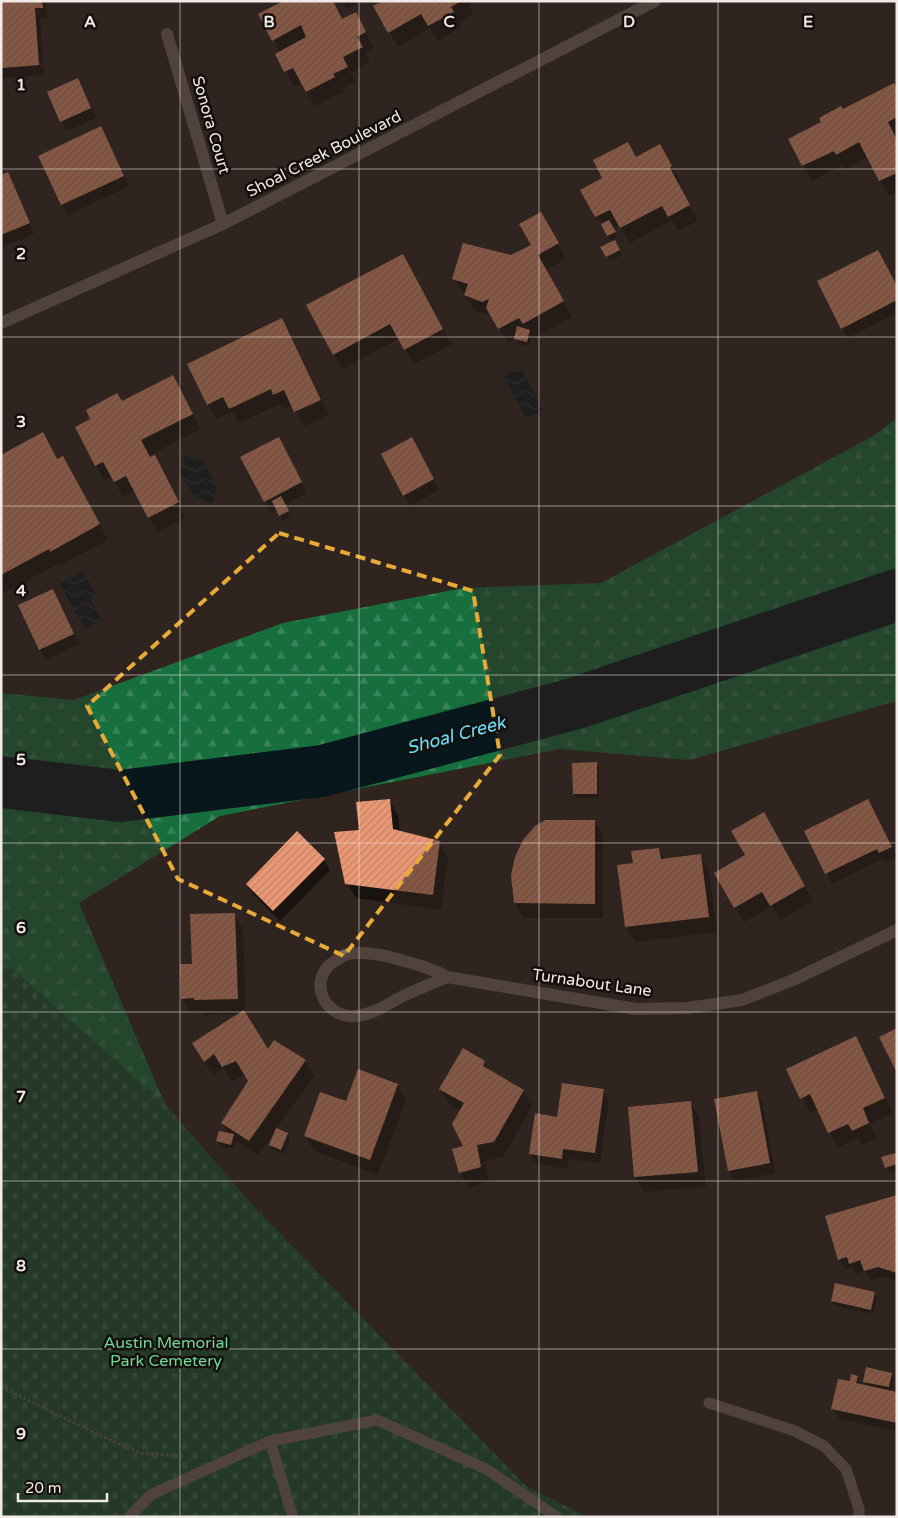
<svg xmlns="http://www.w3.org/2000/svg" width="898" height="1518" font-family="'Varela Round',sans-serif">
	<defs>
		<pattern id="forest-firs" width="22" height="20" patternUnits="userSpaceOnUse" patternTransform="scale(1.25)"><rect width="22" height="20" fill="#186f3e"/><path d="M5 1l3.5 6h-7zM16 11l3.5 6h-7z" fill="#3a845a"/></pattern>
		<pattern id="cemetery-stones" width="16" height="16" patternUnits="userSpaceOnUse" patternTransform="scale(1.25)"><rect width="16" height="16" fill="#175430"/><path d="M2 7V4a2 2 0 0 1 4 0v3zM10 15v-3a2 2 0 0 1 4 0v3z" fill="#396d4e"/></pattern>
		<pattern id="water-waves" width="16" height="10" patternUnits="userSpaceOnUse" patternTransform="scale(1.25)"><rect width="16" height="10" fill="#08171b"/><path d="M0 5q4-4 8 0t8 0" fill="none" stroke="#2c393c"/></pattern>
		<pattern id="building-hatch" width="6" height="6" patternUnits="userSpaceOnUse" patternTransform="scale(1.25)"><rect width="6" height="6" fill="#ea9774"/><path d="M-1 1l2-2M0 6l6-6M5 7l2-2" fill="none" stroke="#c28368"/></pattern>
	</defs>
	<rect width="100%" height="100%" fill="#30241f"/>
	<!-- forest -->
	<path fill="url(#forest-firs)" d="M897,418V701L689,760L560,749L220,816L79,903L165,1104L8,1175L1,1184V693L74,700L283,623L463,588L601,583L873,436Z"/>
	<!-- cemetery -->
	<path fill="url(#cemetery-stones)" d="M1,959L165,1104L250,1202L526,1486L588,1517H1Z"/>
	<!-- water -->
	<path fill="url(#water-waves)" d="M520,367L543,410L526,419L504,376Z
		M190,455L198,459H202L216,486L213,502L208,503L198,497L195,498L180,471C184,466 182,461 185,456Z
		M83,571L96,595L90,599L102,620L85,629L60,584Z"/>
	<!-- shadow -->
	<path fill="#0007" d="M1,1H46L48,18H40L43,63L1,66Z
		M342,1H356L357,3L347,9Z
		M384,1H467L474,13L459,23L461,27L438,41L430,28L398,47L375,7Z
		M260,15L342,21L364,29L374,48L365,53L370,62L350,73L355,82L341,89L343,92L315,106L302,83L294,87L277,54L280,52Z
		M44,65V75L3,78L1,74V69Z
		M78,79L96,118L67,131L61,121Z
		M897,90V137H895L897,141V192L889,196L868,157L845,169L843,165L812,181L790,139Z
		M101,128L129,186L68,215L39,156Z
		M636,158L668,160L680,182L677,183L698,221L678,231L672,220L630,243L619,224L612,228L617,237L611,241L582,190Z
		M1,177L13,184L34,234L1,248Z
		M541,213L566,259L546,270L572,317L532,339L531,337L529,346L518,344L515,339L508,343L492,316L474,310L454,279L512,257L533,246Z
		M614,242L622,255L610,261L602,248Z
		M412,271L451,345L414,364L399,339L342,369L334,354Z
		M897,287V313L848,338L842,328Z
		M282,320L291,335L329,415L304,426L293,406L283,409L280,404L239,423L232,412L216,419L208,404Z
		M181,391L200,429L149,456L163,472L186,517L157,532L135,491L123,497L112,477L104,481L96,466L122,403Z
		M284,449L307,493L285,505L290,516L283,520L277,509L271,512L242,458Z
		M417,449L439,490L410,506L383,454Z
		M1,456L57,461L71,473L108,540L59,566L58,564L1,594Z
		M58,601L79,644L46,660L40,649Z
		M596,764L599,768V798L577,799L574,794Z
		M390,801L398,816L400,832L439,843L448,858L441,910L356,898L347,883L360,831Z
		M874,811L897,857L886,863L884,858L832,884L806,831Z
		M763,814L813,901L780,920L772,906L744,922L716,874L746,856Z
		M594,821L603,836V918H524L515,903Z
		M659,849L665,860L700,856L709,871L717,932L635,942L626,927Z
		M324,860L330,870L280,921L253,894L247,884Z
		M234,914L243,929L246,1014L268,1051L305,1061L314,1076L276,1129L287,1134L290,1139L284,1154L273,1150L271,1145L275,1131L258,1155L236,1141L234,1149L220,1146L217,1141L229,1134L223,1123L249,1081L245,1075L232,1081L223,1068L213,1076L194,1043L241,1014L204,1015L203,1013H191L183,998L193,965Z
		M856,1038L864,1053L893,1113L870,1124L877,1138L861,1145L858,1138L838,1148L818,1109L810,1113L788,1070Z
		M484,1062L490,1072L523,1091L532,1106L503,1157L485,1161L489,1182L469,1188L460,1173L454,1150L464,1147L461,1111L449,1104L441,1089Z
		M397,1085L406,1100L378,1175L314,1151L305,1136L346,1103Z
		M603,1090L609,1101L600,1163L568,1159L567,1169L536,1164L530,1154L558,1118Z
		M756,1092L762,1102L775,1173L735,1181L729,1171L715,1100Z
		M691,1103L699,1118L706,1187L644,1192L636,1177L629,1108Z
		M895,1154L897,1157V1169L889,1172L886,1167Z
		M897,1197V1281L884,1277L871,1280L865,1270L856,1274L852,1267L845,1270L839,1259Z
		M874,1293L877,1298L873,1314L835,1306L833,1301Z
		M891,1374L894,1379L891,1392L897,1394V1431L839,1419L833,1409L851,1383L857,1377L862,1386L867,1387L864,1382Z"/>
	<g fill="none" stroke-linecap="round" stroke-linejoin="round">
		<!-- river -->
		<path stroke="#08171b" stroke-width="52" d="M1,782L120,796L322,771L573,704L897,595"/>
	</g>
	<!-- building -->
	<path fill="url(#building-hatch)" d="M1,1H42L43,8H35L39,65L1,68Z
		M283,1H333L342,19L356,12L366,32L357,37L363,47L343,57L348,67L333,74L335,77L306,92L293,68L284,72L275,54L306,37L301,25L272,41L258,14Z
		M382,1H461L451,7L454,12L428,26L421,14L388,33L373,6Z
		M78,78L91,108L60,122L47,92Z
		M894,83L897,88V117L888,122L897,140V173L879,181L859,142L836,155L834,151L802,166L788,139L821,122L819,118L841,106L843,109Z
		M101,126L124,176L61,205L38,156Z
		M628,142L636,157L660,144L672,166L670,168L690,205L668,217L662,206L620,228L610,210L595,217L580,190L602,178L593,160Z
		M8,172L30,223L1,235V175Z
		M541,212L559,243L538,255L564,301L523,324L519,318L498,329L486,308L489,299L482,302L464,295L468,284L452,279L463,243L511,255L531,245L519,224Z
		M609,220L616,232L607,236L601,224Z
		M615,240L620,250L606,257L600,247Z
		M878,250L897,286V300L841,329L817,281Z
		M403,254L443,329L404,350L390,324L333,355L306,305Z
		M282,318L321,400L294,412L284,390L273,395L271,389L229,409L223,397L207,405L187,364Z
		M517,326L530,330L527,342L514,339Z
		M173,375L193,414L141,440L150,457L155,455L179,502L148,518L126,476L114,482L103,462L95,466L75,427L90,419L86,410L117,393L122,401Z
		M43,432L57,459L63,456L100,524L50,552L49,549L1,575V455Z
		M279,437L302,482L264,502L240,457Z
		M412,437L434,479L403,496L381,454Z
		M281,496L289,511L279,516L272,501Z
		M53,589L74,634L39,650L18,605Z
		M597,762V794H573L572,763Z
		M390,799L393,829L440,841L433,895L345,884L334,832L359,830L356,802Z
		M868,799L892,847L879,853L877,849L825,874L804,831Z
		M764,812L805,886L770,906L762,892L734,908L714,873L745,855L731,831Z
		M545,820H595V904L514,903L511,875L515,857L523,840L535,826Z
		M297,831L325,859L273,911L246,884Z
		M659,848L661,859L701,854L709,917L625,927L617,865L633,863L631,851Z
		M235,913L238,999L194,1000V998L181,999L180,964H192L190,914Z
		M244,1010L268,1049L274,1040L306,1060L249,1141L221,1123L248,1081L236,1061L222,1067L214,1054L204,1062L192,1043Z
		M897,1028V1073L879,1037Z
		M856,1036L885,1098L863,1108L869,1123L852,1131L848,1124L828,1133L810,1094L800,1099L786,1069Z
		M463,1048L485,1061L483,1066L524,1090L494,1142L477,1145L481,1167L459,1173L452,1149L463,1146L452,1124L464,1103L439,1089Z
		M358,1069L398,1084L370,1160L304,1136L320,1092L346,1101Z
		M562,1083L604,1089L595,1153L563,1149L562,1159L529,1154L535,1113L557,1117Z
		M757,1091L770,1163L728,1171L714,1099Z
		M691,1101L698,1172L634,1177L628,1107Z
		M276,1128L288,1133L281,1150L269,1145Z
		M219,1131L234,1134L231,1145L216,1141Z
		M896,1153L897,1164L885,1168L881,1157Z
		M897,1195V1273L878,1267L864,1271L860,1260L849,1264L847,1257L838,1260L825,1216Z
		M835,1283L875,1292L871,1310L831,1301Z
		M866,1367L892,1373L889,1387L863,1382Z
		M851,1374L858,1376L856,1383L897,1392V1423L831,1409L838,1379L850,1381Z"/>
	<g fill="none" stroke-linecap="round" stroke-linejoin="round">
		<!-- path -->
		<path stroke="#6d635e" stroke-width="3" stroke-dasharray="2.5 2.5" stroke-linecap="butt" d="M1,1387L97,1434L140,1453L183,1456"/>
		<!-- service -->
		<path stroke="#786963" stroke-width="11" d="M709,1403L795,1431L824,1446L846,1469L859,1509V1517
			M270,1441L293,1517
			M129,1517L152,1494L270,1441L377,1420L486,1469L557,1517"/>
		<!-- minor -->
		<path stroke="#786963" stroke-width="12" d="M167,34L223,224
			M447,977C433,983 419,989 405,995C389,1003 375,1014 356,1016C324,1019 306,979 335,961C339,958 344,955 348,954C366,951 384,955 401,960C417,965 433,968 447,977L636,1009L688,1008L742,1000L793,980L897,930"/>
		<!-- tertiary -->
		<path stroke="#786963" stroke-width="12" d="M1,323L223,224L655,1"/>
	</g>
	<!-- marked area -->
	<path d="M0 0H898V1518H0ZM279,533L473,591L500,755L344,956L178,879L87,706Z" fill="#30241f" fill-opacity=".55" fill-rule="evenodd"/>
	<path fill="none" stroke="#e9ab38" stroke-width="4" stroke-dasharray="10 6" stroke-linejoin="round" d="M279,533L473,591L500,755L344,956L178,879L87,706Z"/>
	<!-- grid -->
	<path fill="none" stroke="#f2eae6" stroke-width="1" stroke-opacity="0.55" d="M180,1V1517M359,1V1517M539,1V1517M718,1V1517M1,169H897M1,337H897M1,506H897M1,675H897M1,843H897M1,1012H897M1,1181H897M1,1349H897"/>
	<g text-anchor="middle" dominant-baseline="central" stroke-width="5" stroke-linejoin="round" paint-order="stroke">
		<!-- street labels -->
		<g font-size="16" fill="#f2eae6" stroke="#140e0c">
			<text transform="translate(211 125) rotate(74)">Sonora Court</text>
			<text transform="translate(324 154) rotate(-27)">Shoal Creek Boulevard</text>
			<text transform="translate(592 983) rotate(8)">Turnabout Lane</text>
		</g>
		<!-- park labels -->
		<g font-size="16" fill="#6ed993" stroke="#140e0c">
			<text x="166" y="1343">Austin Memorial<tspan x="166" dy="18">Park Cemetery</tspan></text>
		</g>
		<!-- water labels -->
		<g font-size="18" font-style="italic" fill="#69e1fc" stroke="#140e0c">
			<text transform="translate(456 735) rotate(-15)">Shoal Creek</text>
		</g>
	</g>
	<g font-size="16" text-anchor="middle" font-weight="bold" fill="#f2eae6" stroke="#140e0c" stroke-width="5" stroke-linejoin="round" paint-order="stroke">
		<text x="90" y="27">A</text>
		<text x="269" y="27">B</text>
		<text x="449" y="27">C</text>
		<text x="629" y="27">D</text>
		<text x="808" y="27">E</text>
		<text x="21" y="90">1</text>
		<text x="21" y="259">2</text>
		<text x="21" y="427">3</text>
		<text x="21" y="596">4</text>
		<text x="21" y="765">5</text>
		<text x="21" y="933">6</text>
		<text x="21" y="1102">7</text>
		<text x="21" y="1271">8</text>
		<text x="21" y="1439">9</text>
	</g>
	<!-- border -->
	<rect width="898" height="1518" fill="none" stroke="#f2eae6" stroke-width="5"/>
	<!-- scale -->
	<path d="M18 1493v8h89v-8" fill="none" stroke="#f2eae6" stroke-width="2.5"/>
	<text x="25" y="1493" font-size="15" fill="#f2eae6" stroke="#140e0c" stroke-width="4" paint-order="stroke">20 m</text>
</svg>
